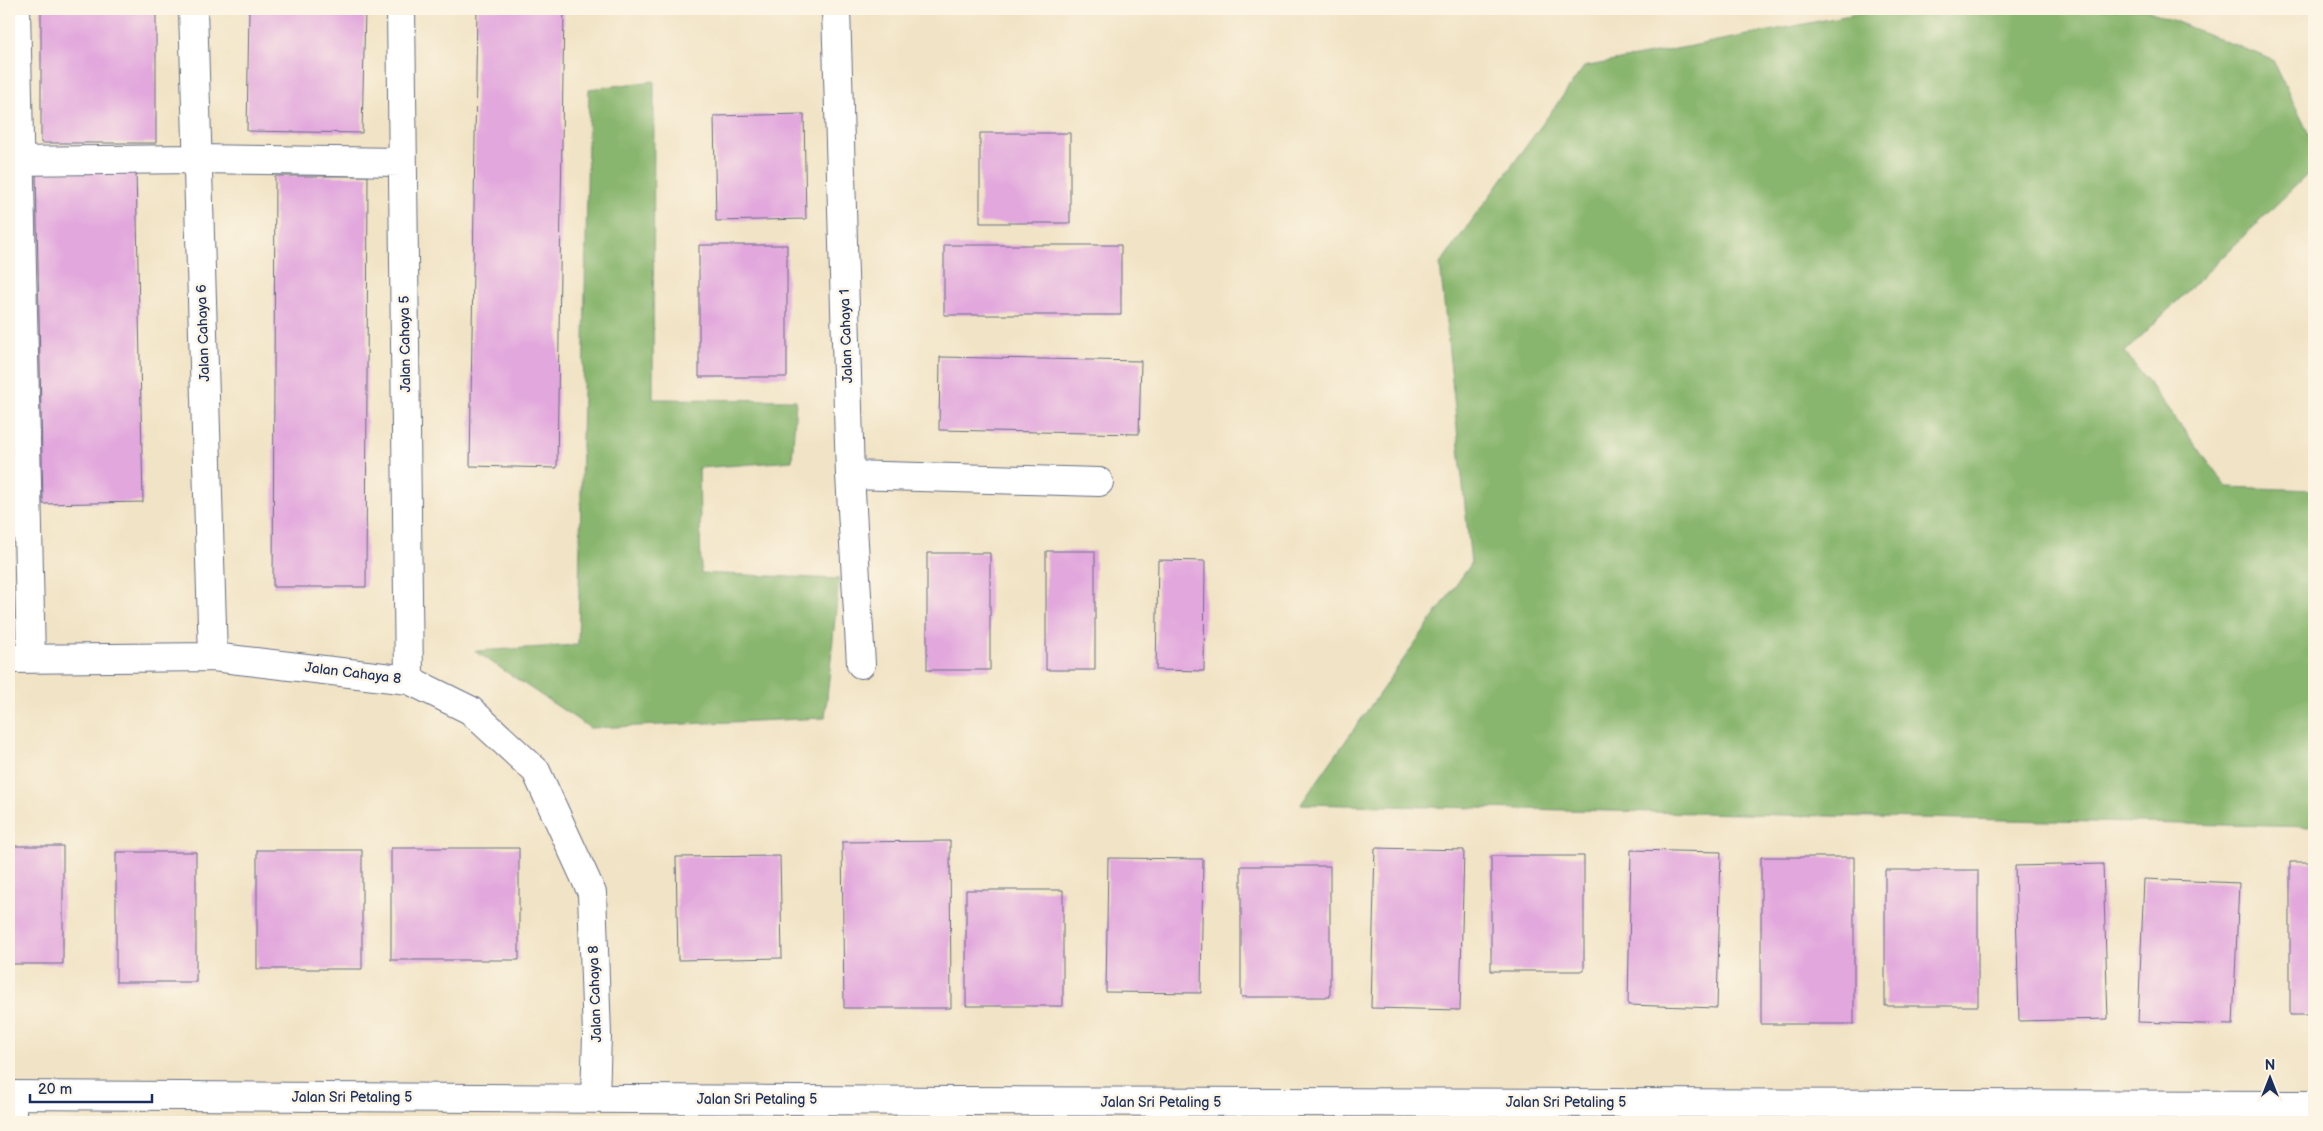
<svg xmlns="http://www.w3.org/2000/svg" width="2323" height="1131" font-family="'Balsamiq Sans',sans-serif">
	<rect width="100%" height="100%" fill="#fcf5e5"/>
	<filter id="ink" filterUnits="userSpaceOnUse"><feTurbulence type="fractalNoise" baseFrequency=".02" numOctaves="2"/><feDisplacementMap in="SourceGraphic" scale="10" xChannelSelector="R" yChannelSelector="G"/><feConvolveMatrix kernelMatrix="1 2 1 2 8 2 1 2 1" color-interpolation-filters="sRGB"/></filter>
	<filter id="wash" filterUnits="userSpaceOnUse"><feTurbulence type="fractalNoise" baseFrequency=".0096" numOctaves="4" result="noise"/><feDisplacementMap in="SourceGraphic" scale="20" xChannelSelector="R" yChannelSelector="G"/><feGaussianBlur stdDeviation="1.12" result="paint"/><feColorMatrix in="noise" values="0 0 0 0 0 0 0 0 0 0 0 0 0 0 0 0 0 1.4 0 .05"/><feComposite in="paint" operator="in"/></filter>
	<g filter="url(#wash)">
		<rect width="100%" height="100%" fill="#f1e3c5"/>
		<!-- forest -->
		<path fill="#89b66e" stroke="#527266" d="M1881,9H2144L2273,60L2314,145V168L2125,352L2227,487L2314,490V827L1301,804L1471,564L1440,264L1584,67Z
			M654,81L653,399L796,400L792,461L699,468L701,573L839,579L825,718L590,728L475,651L578,645L589,89Z"/>
		<g id="blocks">
			<!-- building -->
			<path fill="#e2a7dd" d="M41,9H156V143H41Z
				M249,9H365L362,133L247,131Z
				M477,9H564L557,468L470,466Z
				M804,114L806,219L716,221L714,116Z
				M980,133H1070V223H980Z
				M136,170L143,502L43,504L36,172Z
				M275,176H368L366,587H273Z
				M699,245H787V377H699Z
				M944,245H1121V315H944Z
				M940,357L1141,361L1139,434L939,430Z
				M1046,551H1095V670H1046Z
				M927,553H990V670H927Z
				M1158,560L1205,561L1204,671L1156,670Z
				M950,841L951,1008H844L842,842Z
				M9,846H63V964H9Z
				M391,848H519V960H391Z
				M1375,848L1464,850L1460,1010L1371,1008Z
				M257,850H362V969H257Z
				M1631,850L1721,852L1717,1008L1628,1005Z
				M116,852H196V982H116Z
				M780,856L782,958L678,960L676,857Z
				M1491,856H1584V971H1491Z
				M1761,857H1854V1024H1761Z
				M1108,858L1203,859L1201,993L1106,992Z
				M2290,862H2314V1015H2290Z
				M2103,864L2108,1019L2019,1021L2015,866Z
				M1241,866H1330V997H1241Z
				M1885,870H1978V1006H1885Z
				M2144,879L2239,883L2233,1025L2138,1022Z
				M966,890H1063V1006H966Z"/>
		</g>
	</g>
	<g filter="url(#ink)">
		<use href="#blocks" fill-opacity="0" stroke="#666e82" stroke-width="1"/>
		<g fill="none" stroke-linecap="round" stroke-linejoin="round">
			<defs>
				<path id="minor" d="M16,9L31,659
					M193,9L213,657
					M401,9L409,680
					M836,9L850,475L861,664
					M9,161L198,159L402,162
					M850,475L1099,482
					M9,659L213,657L409,680L470,710L536,771L592,893L597,1035L595,1099
					M9,1095L954,1101L2314,1105
					M12,1095V1122"/>
			</defs>
			<!-- minor casing -->
			<use href="#minor" stroke="#666e82" stroke-width="30"/>
			<!-- minor -->
			<use href="#minor" stroke="#fff" stroke-width="28"/>
		</g>
	</g>
	<g text-anchor="middle" dominant-baseline="central" stroke-width="5" stroke-linejoin="round" paint-order="stroke">
		<!-- street labels -->
		<g font-size="14" fill="#1b2f5e" stroke="#fcf5e5">
			<text transform="translate(203 333) rotate(-92)">Jalan Cahaya 6</text>
			<text transform="translate(846 336) rotate(-92)">Jalan Cahaya 1</text>
			<text transform="translate(405 344) rotate(-91)">Jalan Cahaya 5</text>
			<text transform="translate(353 673) rotate(7)">Jalan Cahaya 8</text>
			<text transform="translate(595 994) rotate(-92)">Jalan Cahaya 8</text>
			<text x="352" y="1097">Jalan Sri Petaling 5</text>
			<text x="757" y="1099">Jalan Sri Petaling 5</text>
			<text x="1161" y="1102">Jalan Sri Petaling 5</text>
			<text x="1566" y="1102">Jalan Sri Petaling 5</text>
		</g>
	</g>
	<!-- margin -->
	<rect width="2323" height="1131" fill="none" stroke="#fcf5e5" stroke-width="30"/>
	<!-- north arrow -->
	<g transform="translate(2270 1078)" stroke="#fcf5e5" stroke-width="4" paint-order="stroke">
	<path d="M0-4L9 19L0 12L-9 19Z" fill="#1b2f5e"/>
	<text y="-8" font-size="14" font-weight="bold" text-anchor="middle" fill="#1b2f5e">N</text>
	</g>
	<!-- scale -->
	<path d="M30 1094v8h122v-8" fill="none" stroke="#1b2f5e" stroke-width="2.5"/>
	<text x="38" y="1094" font-size="15" fill="#1b2f5e" stroke="#fcf5e5" stroke-width="4" paint-order="stroke">20 m</text>
</svg>
